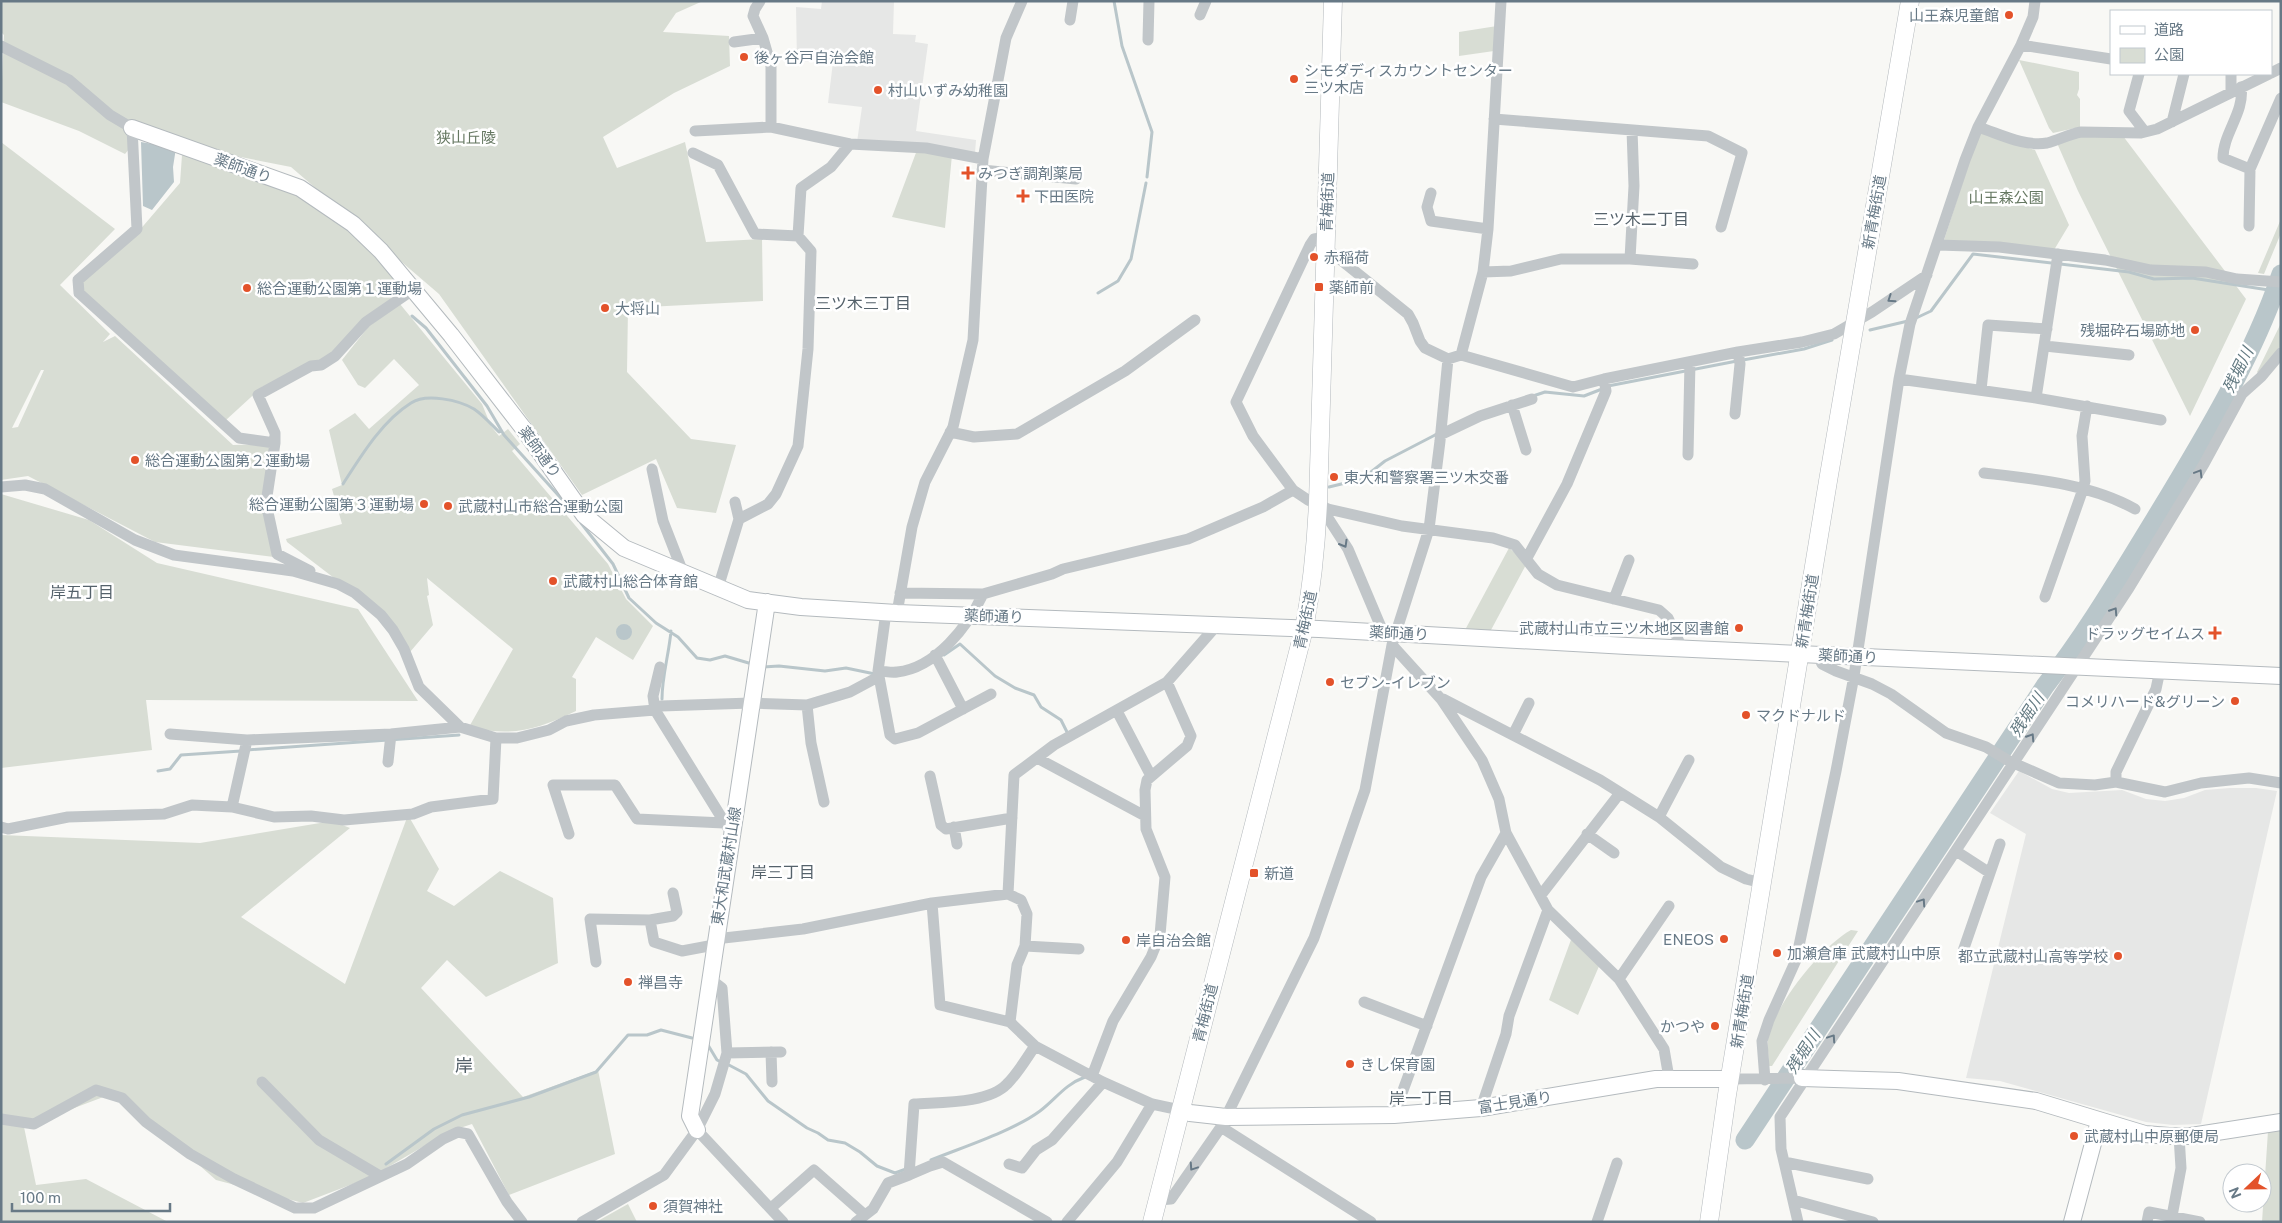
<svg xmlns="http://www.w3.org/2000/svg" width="2282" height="1223" font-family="'Public Sans','Noto Sans JP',sans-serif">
	<rect width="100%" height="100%" fill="#f8f8f5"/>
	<!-- built -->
	<path fill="#e6e7e6" d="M822,1H894L893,34L916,35L915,42L928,44L916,131L976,140L975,153L857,142L862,107L828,103L833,62H797L796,7L821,9Z
		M2019,771L2052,789L2069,793L2122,790L2146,799L2165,801L2184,798L2205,790L2230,788H2256L2277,791L2201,1124L2173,1125L2146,1122L2000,1081L1966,1078L2026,834L1990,813Z"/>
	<!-- green -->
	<path fill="#d8ddd4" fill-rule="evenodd" d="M1,1H703L676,13L663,32L729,36L730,66L674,93L603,137L617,168L685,142L706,242L762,239L763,301L628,308L627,372L691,439L736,445L716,513L677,508L656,459L582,495L439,294L291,167L139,137L125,154L79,131L1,102L4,35L1,32Z
		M1497,26L1494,51L1459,56V32Z
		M2019,60L2079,72V89L2077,95L2080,99V127L2053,133L2049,128Z
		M1979,132L2035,150L2069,225L2054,250L1944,240Z
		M2078,135L2123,136L2246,299L2190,416L2078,191L2057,143Z
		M1,142L115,229L60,285L110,334L103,342L115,336L233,445L270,444L262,504L274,557L155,542L28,476L1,480ZM41,370H44L18,427L12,428Z
		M917,150L952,155L945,228L892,217Z
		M182,155L237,166L348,221L416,285L334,354L262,387L226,420L82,292V282L138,232L180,183Z
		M2281,219V233L2264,274L2258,273Z
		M400,304L482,404L491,426L499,436L508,429L520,444L512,451L608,564L626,599L653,626L633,660L596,637L572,677L576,679V711C536,730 513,737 469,727L513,649L427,578L429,595L427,596L433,625L410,652L384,611L338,581L287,542L286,539L342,524L332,489L342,485L329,430L355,413L369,429L419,385L394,359L365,388L358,385L342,360L369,326Z
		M2281,323V346L2258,373L2257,372Z
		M1,494L89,520L157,563L358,609L418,701L146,700L152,750L1,768Z
		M1509,548L1527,563L1491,630H1465Z
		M408,815L439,869L427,891L454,906L500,871L553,898L558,963L486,997L447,960L421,988L523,1097L598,1070L615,1154L509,1195L472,1124L448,1132L371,1177L303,1203L216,1180L123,1098L106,1096L24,1127L36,1185L86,1179L168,1222H1V835L200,843L332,821L350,828L241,917L345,984Z
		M1851,930L1858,931L1772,1066H1769C1769,1057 1767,1047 1768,1039C1774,1005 1822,946 1851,930Z
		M1572,937L1600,964L1578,1015L1549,1000Z
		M2281,1130V1222H2262L2268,1131Z
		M628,1204L637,1222H596Z"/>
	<!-- water -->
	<path fill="#b9c6ca" d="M141,142L176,148L173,167L174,182L152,210L143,206Z
		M616 632a8 8 0 1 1 16 0a8 8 0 1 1-16 0Z"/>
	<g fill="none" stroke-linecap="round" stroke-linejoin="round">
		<!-- stream -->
		<path stroke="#b9c6ca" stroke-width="3" d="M1114,1L1122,46L1152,132L1147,177
			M1098,293L1118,281L1131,259L1146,183
			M412,316L426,328L487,406L504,435L568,506
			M1914,319L1931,311L1973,254L2129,272L2154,279L2192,278L2275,291
			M1870,330L1908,321
			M1743,360L1804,349L1832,340
			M1608,386L1737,361
			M1533,396L1545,392L1584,396L1602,389
			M343,484C361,456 382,421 411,403C426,393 459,400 474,409C483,415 491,424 499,432L501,431
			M1329,487L1362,479L1385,461L1437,434
			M581,523L613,564L629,598L656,623L678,637L697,658L710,660L725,656L752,664
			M944,655L960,644L995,676L1015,688L1034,695L1041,707L1061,720L1068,734
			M763,667L779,666L825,671L846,668L875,674
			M662,699C662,676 669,654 671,631
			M247,750L459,735
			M158,771L170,769L181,755L241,751
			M708,1045L717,1060L721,1062
			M727,1064L746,1074L768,1101L807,1128L818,1133L828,1140L845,1143L860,1152L877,1166L895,1173L906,1169
			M931,1160C963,1147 1013,1131 1040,1111C1057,1098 1064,1085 1085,1077
			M386,1164L434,1129L462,1115L529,1097L596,1072L628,1035H647L661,1030L692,1038"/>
		<!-- river -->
		<path stroke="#b9c6ca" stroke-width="19" d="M1745,1140L2045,686C2086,634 2120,576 2155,519C2201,443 2253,358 2281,274"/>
		<defs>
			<path id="secondary" d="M132,128L300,188L353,224L381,251L451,335L523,428L584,515L624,548L748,600L801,607L897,613L1319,629L1627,646L2281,676
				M1802,1078L1898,1081L2036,1101L2145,1134L2169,1136H2191L2281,1122
				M1180,1110L1190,1113L1226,1117L1394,1115L1481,1108L1656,1079H1730
				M697,1130L690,1116L767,602
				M2072,1222L2099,1121"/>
			<path id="primary" d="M1152,1222L1304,629C1312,587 1316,546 1318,503L1333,1
				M1709,1222L1727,1095L1828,481L1910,1"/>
		</defs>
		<!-- secondary casing -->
		<use href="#secondary" stroke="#b4babe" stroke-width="18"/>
		<!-- primary casing -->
		<use href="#primary" stroke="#b3b8bc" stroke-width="19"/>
		<!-- street -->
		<path stroke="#c1c6c9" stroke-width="11" d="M760,1L755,9L753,16L763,38L771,66V127
			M1200,15L1206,1
			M1070,20L1073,1
			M1148,40L1149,1
			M734,42L763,38
			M2021,45L2111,59
			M1,46L69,80L110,115L132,128L137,229L78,280L79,293L239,438L275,443
			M2271,73L2281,68
			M2139,74L2129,111L2145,132
			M2241,87C2245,112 2223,133 2223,158L2250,169
			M2231,92V74
			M1494,119L1708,136L1742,153L1721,227
			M2172,122L2184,74
			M1978,127C2000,134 2024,147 2047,143C2059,140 2069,134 2081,132L2141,133L2157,129L2269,74
			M695,131L771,127L850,144L926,148L983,159
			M693,153L718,165L755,234L798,236
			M982,170L1076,179
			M1431,193L1427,207L1431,221L1488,229
			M2249,226L2250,169L2281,98
			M1326,237L1314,239L1310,245L1236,402L1253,436L1293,490L1308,500L1328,509L1402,526L1493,538L1515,545L1538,574L1557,585L1659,610L1668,618L1682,648
			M1938,245L1999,247L2105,260L2151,270L2206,272L2237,279L2281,282
			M1326,248L1408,314L1413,323L1420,341L1425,348L1448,359L1461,355L1573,387L1604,379L1738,352L1802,342L1834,334L1872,312L1927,275
			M1630,259L1693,264
			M1483,272L1511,271L1561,259H1630L1634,186L1632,130
			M2045,346L2129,355
			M1461,355L1483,272L1488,229L1501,1
			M1899,379L2036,398L2058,254
			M1981,390L1988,325L2047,329
			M2036,398L2161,420
			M1512,405L1526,450
			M1735,414L1740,364L1738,352
			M950,432L974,437L1017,434L1125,371L1195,320
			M1440,435L1480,416L1532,399
			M1688,455L1690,362
			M652,469L663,521L684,575
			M1984,473C2035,479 2090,484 2135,509
			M1,487L25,485L45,489L135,540L174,555L293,571L338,584L355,593L381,615L393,630L404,649L419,687L460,727
			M735,502L739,519
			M1319,504L1348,549L1383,632
			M1527,558L1567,484L1606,391L1604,379
			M310,571L277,554L266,503L275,443V433L258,395L311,366L321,365L335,356L366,322L414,289
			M718,588L739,519L768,504L776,494L798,446L808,349L811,251L798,236L801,188L831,167L850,144
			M900,593L983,594L1052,574L1063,569L1188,539L1263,507L1293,490
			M2045,597L2083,489L2085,481L2082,436L2087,406
			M1614,599L1629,560
			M886,612L878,671L890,735L895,739L918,733L991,694
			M897,613L912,527L925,482L953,427L973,340L983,159L1006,38L1022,1
			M1392,645L1441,699L1482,760L1499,799L1506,833L1548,910L1619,979L1664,1049L1669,1078
			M935,655L963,709
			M1818,655L1822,664L1836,671L1872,684L1891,694L1946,733L1986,747L2009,761L2059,783L2095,785L2116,782L2165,792L2201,783L2249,778L2281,783
			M660,667L653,696L655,710L728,828
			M878,671C884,671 891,673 897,672C936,668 968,626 983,594
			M1443,699L1600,780L1659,817L1721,867L1746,879L1762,883
			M807,705L811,743L824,802
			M1117,711L1151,776
			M170,734L247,740L391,734L460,727L496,738H517L549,730L566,721L594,715L655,710L661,706L751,703L807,705L850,692L878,677
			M1513,735L1529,703
			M1037,758L1145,816
			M388,762L391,734
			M930,776L941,825L946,829L1012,818
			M2116,782V772L2156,689L2160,670
			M232,807L247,740
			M1659,817L1689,760
			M1,827L8,829L68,817L164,814L192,805L232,807L274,817L311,816L344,820L413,814L431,807L493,799L496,738
			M954,827L957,844
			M569,834L553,785H615L637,819L724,823
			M1587,834L1614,853
			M1956,851L1990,873
			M1008,894L1014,775L1054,745L1167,682L1217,625
			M1541,895L1620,793
			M932,903L940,1005L1010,1022L1035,1046L1103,1082L1152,1104L1180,1110
			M650,920L673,916L677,912L673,893
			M715,939L803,929L932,903L1008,894L1021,900L1027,914L1025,946L1017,965L1010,1022
			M1025,946L1079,949
			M1963,951L2000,844
			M596,962L590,919L650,920L654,942L682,951L714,945
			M1619,979L1669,906
			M1364,1002L1427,1026
			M771,1052L772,1082
			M727,1053L781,1052
			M1092,1076L1113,1021L1151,957L1160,935L1165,877L1146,829L1145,790L1147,780L1187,746L1191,736L1167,682
			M1730,1079L1802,1078
			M1765,1080L1762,1041L1769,1020L1796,960L1836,771L1854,676L1899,379L1910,324L1965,160L1978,127L2021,45L2033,17L2035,1
			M262,1082L319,1140L380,1176
			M1481,1108L1506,1034L1509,1016L1548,910
			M1394,1115L1481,877L1506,833
			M1,1119L34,1124L96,1090L122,1098L146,1122L190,1154L234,1179L295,1208H314L407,1164L443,1139L458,1132L468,1134L507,1202L522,1222
			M1221,1127L1371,1222
			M697,1130L783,1222
			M1784,1162L1868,1179
			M1009,1164L1022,1168L1036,1150L1052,1140L1103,1082
			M909,1175L930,1166L943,1162L1047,1222
			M1159,1200L1171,1199L1221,1127L1314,938L1365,790L1392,645L1429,529L1440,441L1448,359
			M1793,1200L1873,1222
			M771,1208L814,1170L865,1215
			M2172,1216L2181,1168L2179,1136
			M582,1222L664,1175L697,1130L715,1094L727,1053L722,988L709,978
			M856,1222L873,1209L888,1183L909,1175L914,1104C940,1102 988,1104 1007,1084C1018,1073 1026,1059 1035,1046
			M1067,1222L1117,1162L1152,1104
			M1597,1222L1617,1163
			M1798,1222L1781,1149L1780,1117L2129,588L2204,464L2242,394L2261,377L2281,353
			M2147,1222L2149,1212L2200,1222"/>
		<!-- secondary -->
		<use href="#secondary" stroke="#fff" stroke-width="16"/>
		<!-- primary -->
		<use href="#primary" stroke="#fff" stroke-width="18"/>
	</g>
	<!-- one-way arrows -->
	<defs><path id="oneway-chevron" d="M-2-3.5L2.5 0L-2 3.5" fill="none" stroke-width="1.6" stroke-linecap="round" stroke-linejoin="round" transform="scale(1.25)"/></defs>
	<g stroke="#677986">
		<use href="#oneway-chevron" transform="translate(1891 299) rotate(146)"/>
		<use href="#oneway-chevron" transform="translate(2199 473) rotate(-59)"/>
		<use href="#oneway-chevron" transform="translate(1344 544) rotate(60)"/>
		<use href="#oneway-chevron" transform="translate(2114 611) rotate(-57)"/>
		<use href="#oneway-chevron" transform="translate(2031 737) rotate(-57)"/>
		<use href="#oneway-chevron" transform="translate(1922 902) rotate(-56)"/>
		<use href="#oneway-chevron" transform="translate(1832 1038) rotate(-56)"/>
		<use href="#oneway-chevron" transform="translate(1193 1167) rotate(124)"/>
	</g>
	<!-- markers -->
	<g fill="#e3522a" stroke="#fff" stroke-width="2">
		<circle cx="2009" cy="15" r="5"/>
		<circle cx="744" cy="57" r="5"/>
		<circle cx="1294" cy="79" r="5"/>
		<circle cx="878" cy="90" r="5"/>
		<path d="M965.5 165.5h5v5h5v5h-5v5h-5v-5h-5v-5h5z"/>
		<path d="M1020.5 188.5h5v5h5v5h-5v5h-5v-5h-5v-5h5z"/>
		<circle cx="1314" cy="257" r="5"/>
		<rect x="1314" y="282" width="10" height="10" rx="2.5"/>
		<circle cx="247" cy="288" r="5"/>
		<circle cx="605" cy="308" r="5"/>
		<circle cx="2195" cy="330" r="5"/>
		<circle cx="135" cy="460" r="5"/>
		<circle cx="1334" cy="477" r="5"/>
		<circle cx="424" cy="504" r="5"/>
		<circle cx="448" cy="506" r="5"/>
		<circle cx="553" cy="581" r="5"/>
		<circle cx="1739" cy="628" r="5"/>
		<path d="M2212.5 625.5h5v5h5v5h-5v5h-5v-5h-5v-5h5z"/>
		<circle cx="1330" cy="682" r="5"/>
		<circle cx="2235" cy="701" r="5"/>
		<circle cx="1746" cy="715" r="5"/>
		<rect x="1249" y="868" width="10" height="10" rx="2.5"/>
		<circle cx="1724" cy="939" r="5"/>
		<circle cx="1126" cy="940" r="5"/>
		<circle cx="1777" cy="953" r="5"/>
		<circle cx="2118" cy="956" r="5"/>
		<circle cx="628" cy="982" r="5"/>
		<circle cx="1715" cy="1026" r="5"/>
		<circle cx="1350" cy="1064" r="5"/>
		<circle cx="2074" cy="1136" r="5"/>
		<circle cx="653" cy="1206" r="5"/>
	</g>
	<g text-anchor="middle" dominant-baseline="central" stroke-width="5" stroke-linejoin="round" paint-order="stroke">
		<!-- poi labels -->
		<g font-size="15" fill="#677986" stroke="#fff" text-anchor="start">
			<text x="1999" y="15" text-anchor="end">山王森児童館</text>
			<text x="754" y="57">後ヶ谷戸自治会館</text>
			<text x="1304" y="70">シモダディスカウントセンター<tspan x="1304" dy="17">三ツ木店</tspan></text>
			<text x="888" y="90">村山いずみ幼稚園</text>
			<text x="978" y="173">みつぎ調剤薬局</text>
			<text x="1034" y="196">下田医院</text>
			<text x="1324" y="257">赤稲荷</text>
			<text x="1329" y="287">薬師前</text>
			<text x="257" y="288">総合運動公園第１運動場</text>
			<text x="615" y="308">大将山</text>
			<text x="2185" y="330" text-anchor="end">残堀砕石場跡地</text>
			<text x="145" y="460">総合運動公園第２運動場</text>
			<text x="1344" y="477">東大和警察署三ツ木交番</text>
			<text x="414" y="504" text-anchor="end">総合運動公園第３運動場</text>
			<text x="458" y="506">武蔵村山市総合運動公園</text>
			<text x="563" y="581">武蔵村山総合体育館</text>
			<text x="1729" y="628" text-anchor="end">武蔵村山市立三ツ木地区図書館</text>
			<text x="2205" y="633" text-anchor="end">ドラッグセイムス</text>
			<text x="1340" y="682">セブン-イレブン</text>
			<text x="2225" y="701" text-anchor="end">コメリハード&amp;グリーン</text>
			<text x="1756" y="715">マクドナルド</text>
			<text x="1264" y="873">新道</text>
			<text x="1714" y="939" text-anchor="end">ENEOS</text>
			<text x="1136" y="940">岸自治会館</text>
			<text x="1787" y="953">加瀬倉庫 武蔵村山中原</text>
			<text x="2108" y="956" text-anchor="end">都立武蔵村山高等学校</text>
			<text x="638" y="982">禅昌寺</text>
			<text x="1705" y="1026" text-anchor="end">かつや</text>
			<text x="1360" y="1064">きし保育園</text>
			<text x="2084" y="1136">武蔵村山中原郵便局</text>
			<text x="663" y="1206">須賀神社</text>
		</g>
		<!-- park labels -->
		<g font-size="15" fill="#667862" stroke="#fff">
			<text x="466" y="137">狭山丘陵</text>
			<text x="2006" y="197">山王森公園</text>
		</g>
		<!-- street labels -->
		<g font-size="15" fill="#677986" stroke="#fff">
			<text transform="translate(243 168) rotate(20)">薬師通り</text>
			<text transform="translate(1327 202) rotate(-88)">青梅街道</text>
			<text transform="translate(1874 212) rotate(-80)">新青梅街道</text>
			<text transform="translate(540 452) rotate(54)">薬師通り</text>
			<text transform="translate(1807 611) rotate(-81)">新青梅街道</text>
			<text transform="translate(994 616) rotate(2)">薬師通り</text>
			<text transform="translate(1305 620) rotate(-78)">青梅街道</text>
			<text transform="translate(1399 633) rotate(3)">薬師通り</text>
			<text transform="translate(1848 656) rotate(3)">薬師通り</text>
			<text transform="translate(726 866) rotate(-81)">東大和武蔵村山線</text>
			<text transform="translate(1742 1011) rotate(-81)">新青梅街道</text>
			<text transform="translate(1205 1013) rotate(-76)">青梅街道</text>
			<text transform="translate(1515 1102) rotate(-9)">富士見通り</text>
		</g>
		<!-- neighbourhood labels -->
		<g font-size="16" fill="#55626b" stroke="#fff">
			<text x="1641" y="219">三ツ木二丁目</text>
			<text x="863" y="303">三ツ木三丁目</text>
			<text x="82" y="592">岸五丁目</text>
			<text x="783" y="872">岸三丁目</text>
			<text x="1421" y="1098">岸一丁目</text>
		</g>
		<!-- water labels -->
		<g font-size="16" font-style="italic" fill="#637a82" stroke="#fff">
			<text transform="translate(2238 370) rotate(-64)">残堀川</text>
			<text transform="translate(2027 715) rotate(-57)">残堀川</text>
			<text transform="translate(1803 1052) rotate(-57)">残堀川</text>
		</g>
		<!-- quarter labels -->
		<g font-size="18" fill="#55626b" stroke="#fff">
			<text x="464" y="1065">岸</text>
		</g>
	</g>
	<!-- border -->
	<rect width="2282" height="1223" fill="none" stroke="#677986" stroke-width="5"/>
	<!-- legend -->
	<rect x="2110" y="10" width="162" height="65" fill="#ffffff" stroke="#c2c9cf"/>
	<rect x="2120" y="26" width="25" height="8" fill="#ffffff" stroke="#c2c9cf"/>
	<text x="2154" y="35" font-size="15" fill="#677986">道路</text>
	<rect x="2120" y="48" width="25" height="15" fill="#d8ddd4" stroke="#c2c9cf"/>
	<text x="2154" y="60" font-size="15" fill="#677986">公園</text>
	<!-- north arrow -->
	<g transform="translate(2247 1188) rotate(248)"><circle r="24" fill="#ffffff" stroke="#c2c9cf"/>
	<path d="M0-4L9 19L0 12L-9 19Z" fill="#e3522a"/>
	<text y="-8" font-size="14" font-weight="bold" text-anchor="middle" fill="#677986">N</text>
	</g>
	<!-- scale -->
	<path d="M12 1203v8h158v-8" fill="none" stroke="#677986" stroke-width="2.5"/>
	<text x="20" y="1203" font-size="15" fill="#677986" stroke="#ffffff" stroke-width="4" paint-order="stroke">100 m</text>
</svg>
